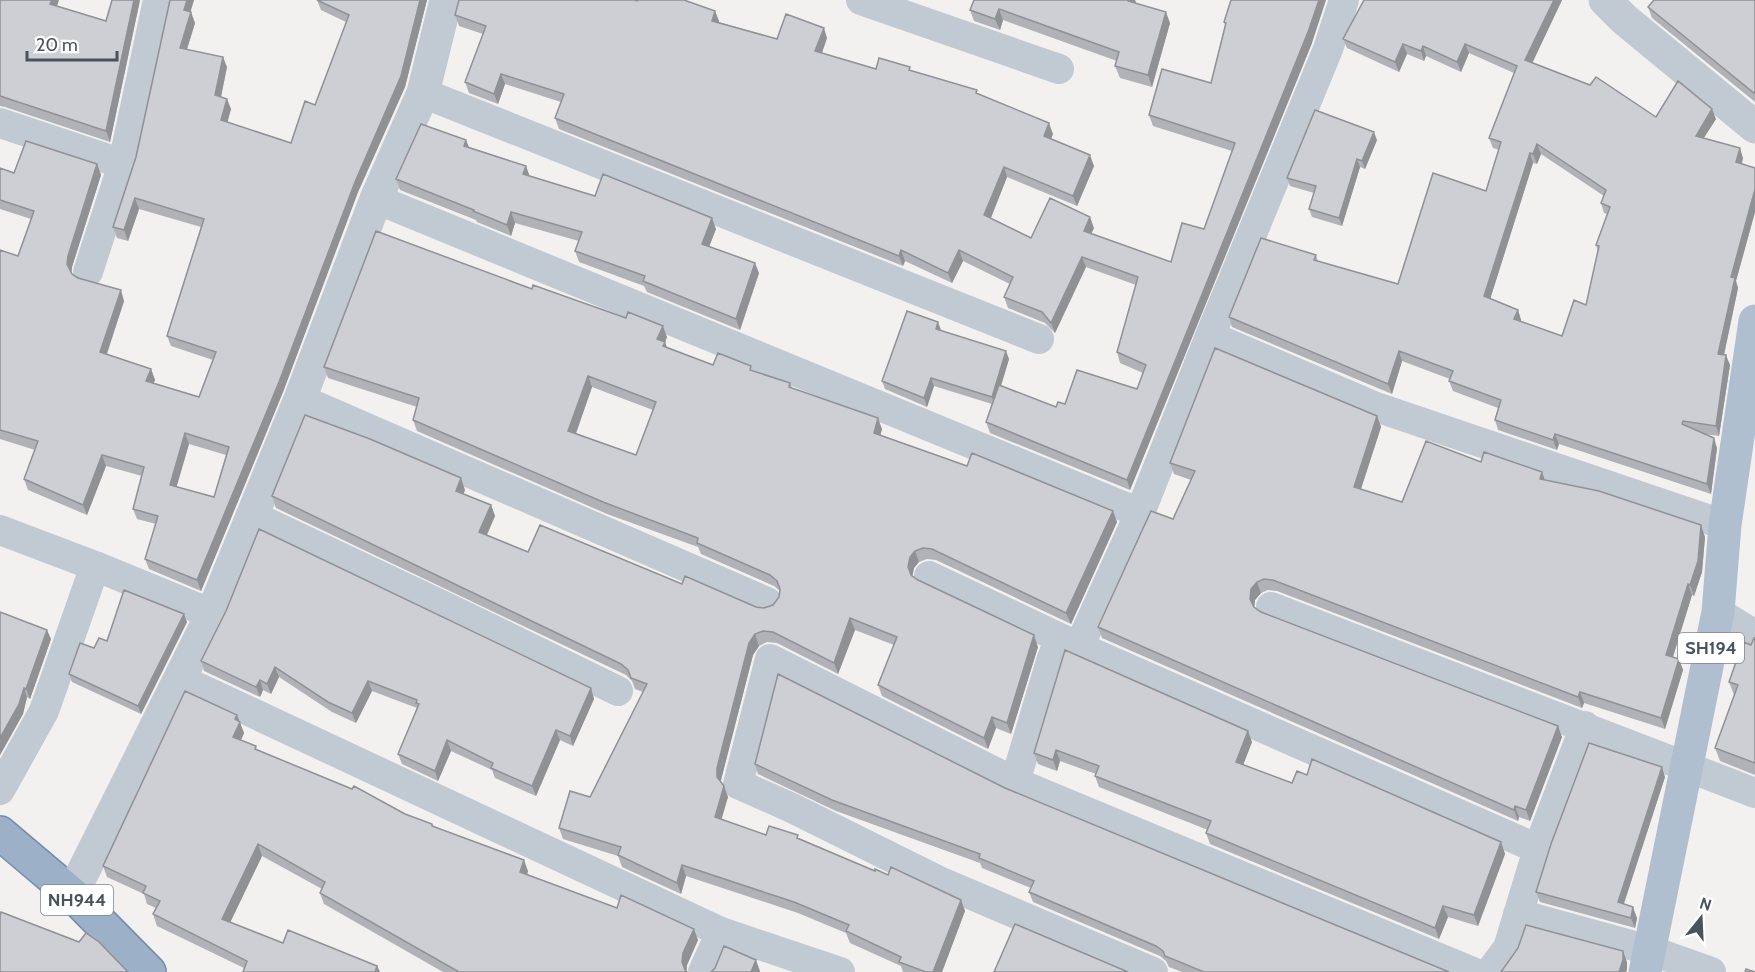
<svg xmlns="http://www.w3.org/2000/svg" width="1755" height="972" font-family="Cabin,sans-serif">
	<rect width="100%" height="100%" fill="#f3f0f0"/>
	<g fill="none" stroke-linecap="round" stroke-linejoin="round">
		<defs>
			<path id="trunk" d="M0,833L72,894L149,972"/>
		</defs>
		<!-- trunk casing -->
		<use href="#trunk" stroke="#728cab" stroke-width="36"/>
		<!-- minor -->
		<path stroke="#c1cad2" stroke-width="30" d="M861,0L1059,69
			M423,93L1039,339
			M0,123L123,164
			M376,199L1140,513
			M88,272L123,164L158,0
			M1210,336L1376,407L1725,525
			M300,399L767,602
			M253,516L450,609L618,691
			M0,530L95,566L212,614
			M929,576L1079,647L1538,849
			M1271,607L1755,793
			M1718,612L1755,635
			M1079,647L1140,513L1210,336L1328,49L1344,0
			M180,679L721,932L840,972
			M1015,782L1051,661L1060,638
			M0,790L44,711L95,566
			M1518,914L1649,950L1711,972
			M703,972L721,932
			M1153,972L939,881L792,808L738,784L770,659L1015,782L1473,972
			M1490,972L1508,948L1538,849L1585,726"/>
		<!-- tertiary -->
		<path stroke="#c1cad2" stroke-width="33" d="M1605,0L1624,19L1755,127
			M72,894L212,614L300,399L376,199L423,93L446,0"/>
		<!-- primary -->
		<path stroke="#b0bfcf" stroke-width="33" d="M1645,972L1718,612L1725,525L1755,321"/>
		<!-- trunk -->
		<use href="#trunk" stroke="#9cb0c7" stroke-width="33"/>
	</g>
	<!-- wall -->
	<path fill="#b0b2b7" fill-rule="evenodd" d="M0,0L57,6L106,21L112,0H140L110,142L5,107L0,106Z
		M170,0H194L190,12L195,23L187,49L227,67L221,97L231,109L227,122L291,143L315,105L346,22L321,10L317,0H427L405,87L358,192L283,392L201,591L149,569L145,559L156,524L137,519L133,509L142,476L106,466L87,515L28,490L24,479L35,450L0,439V250L18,256L31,219L0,209V168L14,173L97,164L101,175L72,267L71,273L124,301L107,354L151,369L155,380L153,383L199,397L213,360L171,346L167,336L201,227L139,209L128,241L117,238L113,227L136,157ZM189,444L226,455L214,497L176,487Z
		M974,0H1135V4L1170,23L1152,87L1120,78L1115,66L1117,61L1003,20L1000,30L974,21L970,10Z
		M1364,0H1562L1532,63L1656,117L1716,119L1704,138L1743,158L1742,164L1755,168V212L1736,281L1738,288L1724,355L1730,365L1719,436L1704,434L1717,448L1711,494L1559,444L1557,450L1498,430L1495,420L1498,408L1453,391L1449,381L1450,379L1402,361L1392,394L1232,327L1229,317L1316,255L1318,261L1398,284L1486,191L1499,150L1493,148L1489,138L1514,73L1469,53L1461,72L1426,56L1424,61L1407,54L1399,72L1347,48L1343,39ZM1541,154L1604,196L1601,203L1604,213L1607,214L1596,245L1598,251L1586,305L1562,336L1521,322V320L1518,310L1490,299L1533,163L1537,164Z
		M1755,0V102L1652,18L1648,7Z
		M637,1L715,11L719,22L777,39L827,38L822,53L876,69L912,71L978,94L1053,134L1051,139L1094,166L1077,206L1007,177L991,218L1031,238L1094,228L1091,234L1171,262L1204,229L1232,151L1153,126L1149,115L1211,83L1225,25L1224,22L1312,43L1130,490L990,433L986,422L992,404L934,386L927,407L885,389L882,381L941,331L1009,359L1001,386L1056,407L1137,389L1143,373L1120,363L1117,352L1136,285L1086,267L1055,333L1045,323L1008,308L1004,297L1010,284L963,261L952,283L905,261L903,266L559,129L555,118L561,102L505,84L498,104L469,93L465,82L483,34L459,26L455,15Z
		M466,140L469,147L526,166L529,176L595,196L716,229L709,246L759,273L740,330L647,292L644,286L579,262L575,251L579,241L515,223L511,236L477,222L476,220L400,190L396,179Z
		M1377,140L1365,169L1360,167L1342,226L1312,217L1309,209L1314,193L1290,186L1287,178Z
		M532,289L667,337L665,342L666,347L713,365L752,370L790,383L792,388L882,429L880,435L967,466L1113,511L1117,522L1071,624L936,560L927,559L919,562L914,568L912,576L918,580L1038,647L1011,734L996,728L988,749L882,696L878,685L894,645L855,630L838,674L777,643L767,642L759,646L753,655L721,780V783L728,797L721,819L766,835L799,838L875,871L961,900L965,911L942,972H903L901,966L850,943L846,933L798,913L686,876L681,894L622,867L618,856L563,839L559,828L590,797L643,692L635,689L632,681L626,675L276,508L272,496L465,490L463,494L491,505L495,516L487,535L528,552L682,584L756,607L764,608L773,605L779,597L780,591L774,586L701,554L698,547L607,514L417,431L413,420L417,407L328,378L324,367ZM592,387L653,410L636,455L576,433Z
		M1377,416L1381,427L1361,489L1402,502L1481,462L1546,480L1705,537L1702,572L1694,596L1692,595L1673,657L1679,659L1683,670L1665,729L1584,703L1582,708L1277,591L1268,590L1261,593L1255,600L1254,608L1261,612L1562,737L1530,821L1519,817L1518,821L1102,638L1098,627L1173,519L1191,480L1174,474L1170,463Z
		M0,612L51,639L30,699L27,697L23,714L0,755Z
		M187,622L141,714L72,682L69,674L94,648L107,641Z
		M1755,638V775L1720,761L1715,748L1734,695L1729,682Z
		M1065,650L1252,742L1243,765L1292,783L1501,842L1505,854L1478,926L1448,917L1439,939L1210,844L1206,833L1208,830L1099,787L1095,776L1096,774L1060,761L1057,771L1038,764L1034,753Z
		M201,661L591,688L594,699L573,746L560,740L536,796L495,778L492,770L451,751L438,781L402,764L398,754L417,708L372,691L356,723L332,712L279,677L271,694L263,690L260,697L204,671Z
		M237,715L244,733L241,740L256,746L257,751L405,814L432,824L433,826L528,871L527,875L698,940L687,965V972H443L324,904L320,893L322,889L262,856L230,923L283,943L377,966L380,972H243L244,968L157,926L153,914L156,908L147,904L144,894L107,877L103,866Z
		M755,764L1005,788L1449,972H1182L1169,967L1166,961L1160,956L1033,902L1029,892L1031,888L982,868L980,863L836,811L758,774Z
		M1665,777L1624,904L1637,918L1635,928L1540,902L1536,892Z"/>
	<!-- shaded-wall -->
	<path fill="#909195" d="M52,0H59L54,15L50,4Z
		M134,0H140L110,142L106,131Z
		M187,0H194L188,20L184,10Z
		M420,0H427L405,87L358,192L283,392L201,591L197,580Z
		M1128,0H1135L1136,2L1132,13L1128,1Z
		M1319,0H1326L1312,43L1130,490L1127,480Z
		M1554,0H1562L1529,70L1525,60Z
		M999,9L1003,20L1000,30L995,19Z
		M715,11L719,21L716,31L712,21Z
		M191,12L195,23L184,59L180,48Z
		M1166,12L1170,23L1152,87L1148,75Z
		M824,28L827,38L819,61L815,51Z
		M1403,44L1407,54L1399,72L1395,62Z
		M1465,44L1469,53L1461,72L1457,62Z
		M1423,46L1426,56L1424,61L1421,51Z
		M223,57L227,67L219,106L215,95Z
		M501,74L505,84L498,104L494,94Z
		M227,99L231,109L225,131L221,120Z
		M1712,109L1716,119L1699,145L1696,136Z
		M1049,123L1053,134L1048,146L1044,136Z
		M1374,132L1377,140L1365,169L1362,161Z
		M466,140L470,151L464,146Z
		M1537,144L1541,154L1537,164L1533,154Z
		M1740,148L1743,158L1739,172L1736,162Z
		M1530,153L1533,163L1488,306L1484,296Z
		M1090,155L1094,166L1077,206L1073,196Z
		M1357,159L1360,167L1342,226L1339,218Z
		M97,164L101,175L72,267L71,275L67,264L68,256Z
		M526,166L530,177L523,174Z
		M1004,167L1007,177L988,225L984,215Z
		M1755,189V212L1736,281L1738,288L1722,364L1718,354L1731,277Z
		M135,198L139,209L128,241L124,230Z
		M511,212L515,223L511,236L507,225Z
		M1090,217L1094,228L1087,242L1084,231Z
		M712,218L716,229L706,255L702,244Z
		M901,250L905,261L903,266L899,256Z
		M959,250L963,261L952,283L948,273Z
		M1082,257L1086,267L1055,333L1051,323Z
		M755,263L759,273L740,330L736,319Z
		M121,290L124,301L104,362L100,352Z
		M1518,310L1521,320L1518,329L1514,319Z
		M938,322L941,330L936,329Z
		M663,326L667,337L665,342L669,353L657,339Z
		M1006,351L1009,359L995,405L992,397Z
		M1399,351L1402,361L1392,394L1388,384Z
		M1726,355L1730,365L1719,436L1716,426Z
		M151,369L155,380L150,392L146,381Z
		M588,376L592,387L573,442L568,431Z
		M931,378L934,386L927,407L924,398Z
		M1377,416L1381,427L1358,498L1354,487Z
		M878,418L882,429L878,444L874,433Z
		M185,433L189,444L174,496L170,485Z
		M1555,434L1559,444L1557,450L1553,440Z
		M1714,438L1717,448L1711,494L1707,484Z
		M102,455L106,466L87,515L83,505Z
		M1542,472L1546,483L1540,479Z
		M461,478L465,490L460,502L456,491Z
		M491,505L495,516L483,543L479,532Z
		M1113,511L1117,522L1071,624L1066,613Z
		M1701,525L1705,537L1702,572L1694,596L1690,585Z
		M915,551L919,562L914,568L912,578L908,567L910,557Z
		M1257,582L1261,593L1255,600L1254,610L1250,599L1251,589Z
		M1688,584L1692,595L1670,666L1666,655Z
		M184,614L187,622L141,714L138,706Z
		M850,618L855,630L838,674L834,663Z
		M47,630L51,639L30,699L26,689Z
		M755,634L759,646L753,655L721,780V788L717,777V768L749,643Z
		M1034,635L1038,647L1011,734L1007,723Z
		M1679,659L1683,670L1665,729L1661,718Z
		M275,667L279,677L271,694L267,684Z
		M260,680L263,690L260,697L256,687Z
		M368,681L372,691L356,723L352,713Z
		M24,688L27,697L23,714L0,755V738Z
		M591,688L594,699L573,746L570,736Z
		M1580,692L1584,703L1582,708L1578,697Z
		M237,715L244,733L237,749L233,737L235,719Z
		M992,717L996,728L988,749L984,738Z
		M1558,726L1562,737L1530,821L1526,810Z
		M556,730L560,740L536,796L532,786Z
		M1248,731L1252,742L1240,773L1236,762Z
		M447,740L451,751L438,781L435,771Z
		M1056,750L1060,761L1057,771L1053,760Z
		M1662,767L1665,777L1621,912L1618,902Z
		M724,786L728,797L719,828L715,817Z
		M1515,806L1519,817L1518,821L1514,810Z
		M1501,842L1505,854L1478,926L1474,915Z
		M258,844L262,856L226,931L222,919Z
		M524,860L528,871L524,884L520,872Z
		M682,865L686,876L681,894L677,883Z
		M961,900L965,911L942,972H933Z
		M1443,906L1448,917L1439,939L1435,928Z
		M1633,907L1637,918L1635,928L1631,918Z
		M694,929L698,940L687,965L686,972H685L682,962L683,953Z
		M1623,951L1627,962V970L1626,972H1619Z
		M756,960L760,971V972H751Z
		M377,966L380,972H375Z"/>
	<!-- building -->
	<path fill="#cdcfd5" stroke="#909195" stroke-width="1.5" fill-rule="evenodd" d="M0,0H52L50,4L106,21L112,0H134L106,131L0,96Z
		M170,0H187L184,10L191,12L180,48L223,57L215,95L227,99L221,120L291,143L305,101L315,105L349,15L317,0H420L401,76L355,182L279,382L197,580L145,559L158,516L133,509L144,467L102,455L83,505L24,479L38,441L0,430V250L18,256L34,211L0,200V168L14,173L26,141L97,164L68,256L67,264L72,274L78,278L121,290L100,352L151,369L146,381L199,397L216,352L167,336L204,219L135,198L124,230L113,227L136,157ZM185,433L229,447L214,497L170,485Z
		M459,0H634L637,1L638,0H684L715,11L712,21L777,39L786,14L824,28L815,51L876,69L879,58L910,67L909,70L977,90L976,93L1049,123L1044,136L1090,155L1073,196L1004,167L984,215L1031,238L1050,198L1090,217L1084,231L1171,262L1182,223L1204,229L1235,143L1149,115L1162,69L1211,83L1226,23L1224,22L1231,0H1319L1308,32L1127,480L986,422L999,385L1056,407L1058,402L1065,404L1077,370L1137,389L1146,365L1117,352L1138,277L1082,257L1051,323L1042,312L1004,297L1013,277L959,250L948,273L901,250L899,256L555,118L564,94L501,74L494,94L465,82L486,26L455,15Z
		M974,0H1128V1L1166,12L1148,75L1115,66L1119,52L999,9L995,19L970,10Z
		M1364,0H1554L1525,60L1590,85L1596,77L1656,117L1678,81L1712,109L1696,136L1740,148L1736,162L1755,168V189L1731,277L1735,278L1718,354L1726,355L1716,426L1683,421L1682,424L1714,438L1707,484L1555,434L1553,440L1495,420L1501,400L1449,381L1453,371L1399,351L1388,384L1229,317L1261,238L1316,255L1314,260L1398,284L1433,173L1486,191L1501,142L1489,138L1517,66L1465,44L1457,62L1423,46L1421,51L1403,44L1395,62L1343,39ZM1537,144L1606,190L1601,203L1610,207L1596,245L1599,246L1586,305L1574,300L1562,336L1514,319L1518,310L1484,296L1530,153L1533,154Z
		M1654,0H1755V91L1754,93L1648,7Z
		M1315,110L1374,132L1362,161L1357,159L1339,218L1309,209L1316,186L1287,178Z
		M421,124L466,140L464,146L526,166L523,174L595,196L603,174L712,218L702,244L755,263L736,319L643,281L645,276L575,251L582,232L511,212L507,225L473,211L474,210L396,179Z
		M376,231L532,289L533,285L626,318L628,312L663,326L657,339L665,342L663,346L713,365L718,353L751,366L750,370L790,383L789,387L878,418L874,433L967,466L972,453L1113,511L1066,613L932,549L923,548L915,551L910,557L908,567L911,575L918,580L1034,635L1007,723L992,717L984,738L878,685L897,637L850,618L834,663L773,632L763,631L755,634L749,643L717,768V777L724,786L715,817L766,835L769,826L798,835L797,838L875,871V869L888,875L891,867L961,900L933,972H926L899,962L901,957L846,931L849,925L794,902L682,865L677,883L618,855L621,847L559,828L570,791L590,797L647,684L631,678L628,670L621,664L272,496L305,415L370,439L461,478L456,491L491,505L479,532L528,552L540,525L682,584L685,576L756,607L764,608L773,605L779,597L780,589L777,581L770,575L697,543L698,538L603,502L413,420L419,398L324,367ZM588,376L656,402L636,455L568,431Z
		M907,311L938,322L936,329L1006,351L992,397L931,378L924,398L882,381Z
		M1215,348L1377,416L1354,487L1402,502L1426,441L1481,462L1484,452L1542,472L1540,479L1599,491L1701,525L1698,561L1690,585L1688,584L1666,655L1679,659L1661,718L1580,692L1578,697L1273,580L1264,579L1257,582L1251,589L1250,599L1254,607L1261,612L1558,726L1526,810L1515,806L1514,810L1098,627L1151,511L1173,519L1195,471L1170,463Z
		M259,529L591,688L570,736L556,730L532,786L491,768L493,763L447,740L435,771L398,754L419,704L416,703L417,700L368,681L352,713L328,702L275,667L267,684L260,680L256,687L201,661L226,611Z
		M124,590L184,614L138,706L69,674L80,643L94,648L99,638L107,641Z
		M0,612L47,630L26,689L24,688L19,704L0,738Z
		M1754,638H1755V763L1715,748L1738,685L1729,682L1743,642L1751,645Z
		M1065,650L1248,731L1236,762L1292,783L1297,771L1307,775L1312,759L1501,842L1474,915L1443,906L1435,928L1206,833L1211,821L1095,776L1099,766L1056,750L1053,760L1034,753Z
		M778,674L1005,788L1449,972H1204L1165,956L1163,951L1156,946L1029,892L1034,881L979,858L980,854L832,800L755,764Z
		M185,691L237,715L235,719L240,722L233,737L256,746L255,749L352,789L354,786L405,814L432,824V826L524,860L520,872L617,908L621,895L694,929L683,953L682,962L685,970L687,972H459L320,893L325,882L258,844L222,919L283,943L288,930L377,966L375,972H243L247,961L153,914L160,901L143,893L146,886L103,866Z
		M1589,743L1662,767L1618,902L1633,907L1631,918L1536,892L1551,844Z
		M1,912L79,942L86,933L99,942L128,972H0V916Z
		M1015,924L1128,972H994Z
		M1526,925L1623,951V960L1619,972H1501L1518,948Z
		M724,946L756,960L751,972H711L715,968Z
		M1746,969L1755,972H1745Z"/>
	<g text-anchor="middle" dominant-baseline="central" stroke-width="4.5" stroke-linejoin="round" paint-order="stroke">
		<!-- shield labels -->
		<g fill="#fff" stroke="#7f878e" stroke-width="1.5">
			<rect x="1678" y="633" width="66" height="30" rx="4.5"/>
			<rect x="41" y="885" width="72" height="30" rx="4.5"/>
		</g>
		<g font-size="18" font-weight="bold" fill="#48535e">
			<text x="1711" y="648">SH194</text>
			<text x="77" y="900">NH944</text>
		</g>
	</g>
	<!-- north arrow -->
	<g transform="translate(1701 918) rotate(18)" stroke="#ffffff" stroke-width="4.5" paint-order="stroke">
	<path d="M0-4.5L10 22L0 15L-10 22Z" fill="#48535e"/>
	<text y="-9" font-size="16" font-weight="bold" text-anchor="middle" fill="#48535e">N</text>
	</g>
	<!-- scale -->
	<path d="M27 51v9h90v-9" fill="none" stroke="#48535e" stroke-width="3"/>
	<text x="36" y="51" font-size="18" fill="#48535e" stroke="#ffffff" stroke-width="4.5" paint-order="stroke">20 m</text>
</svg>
